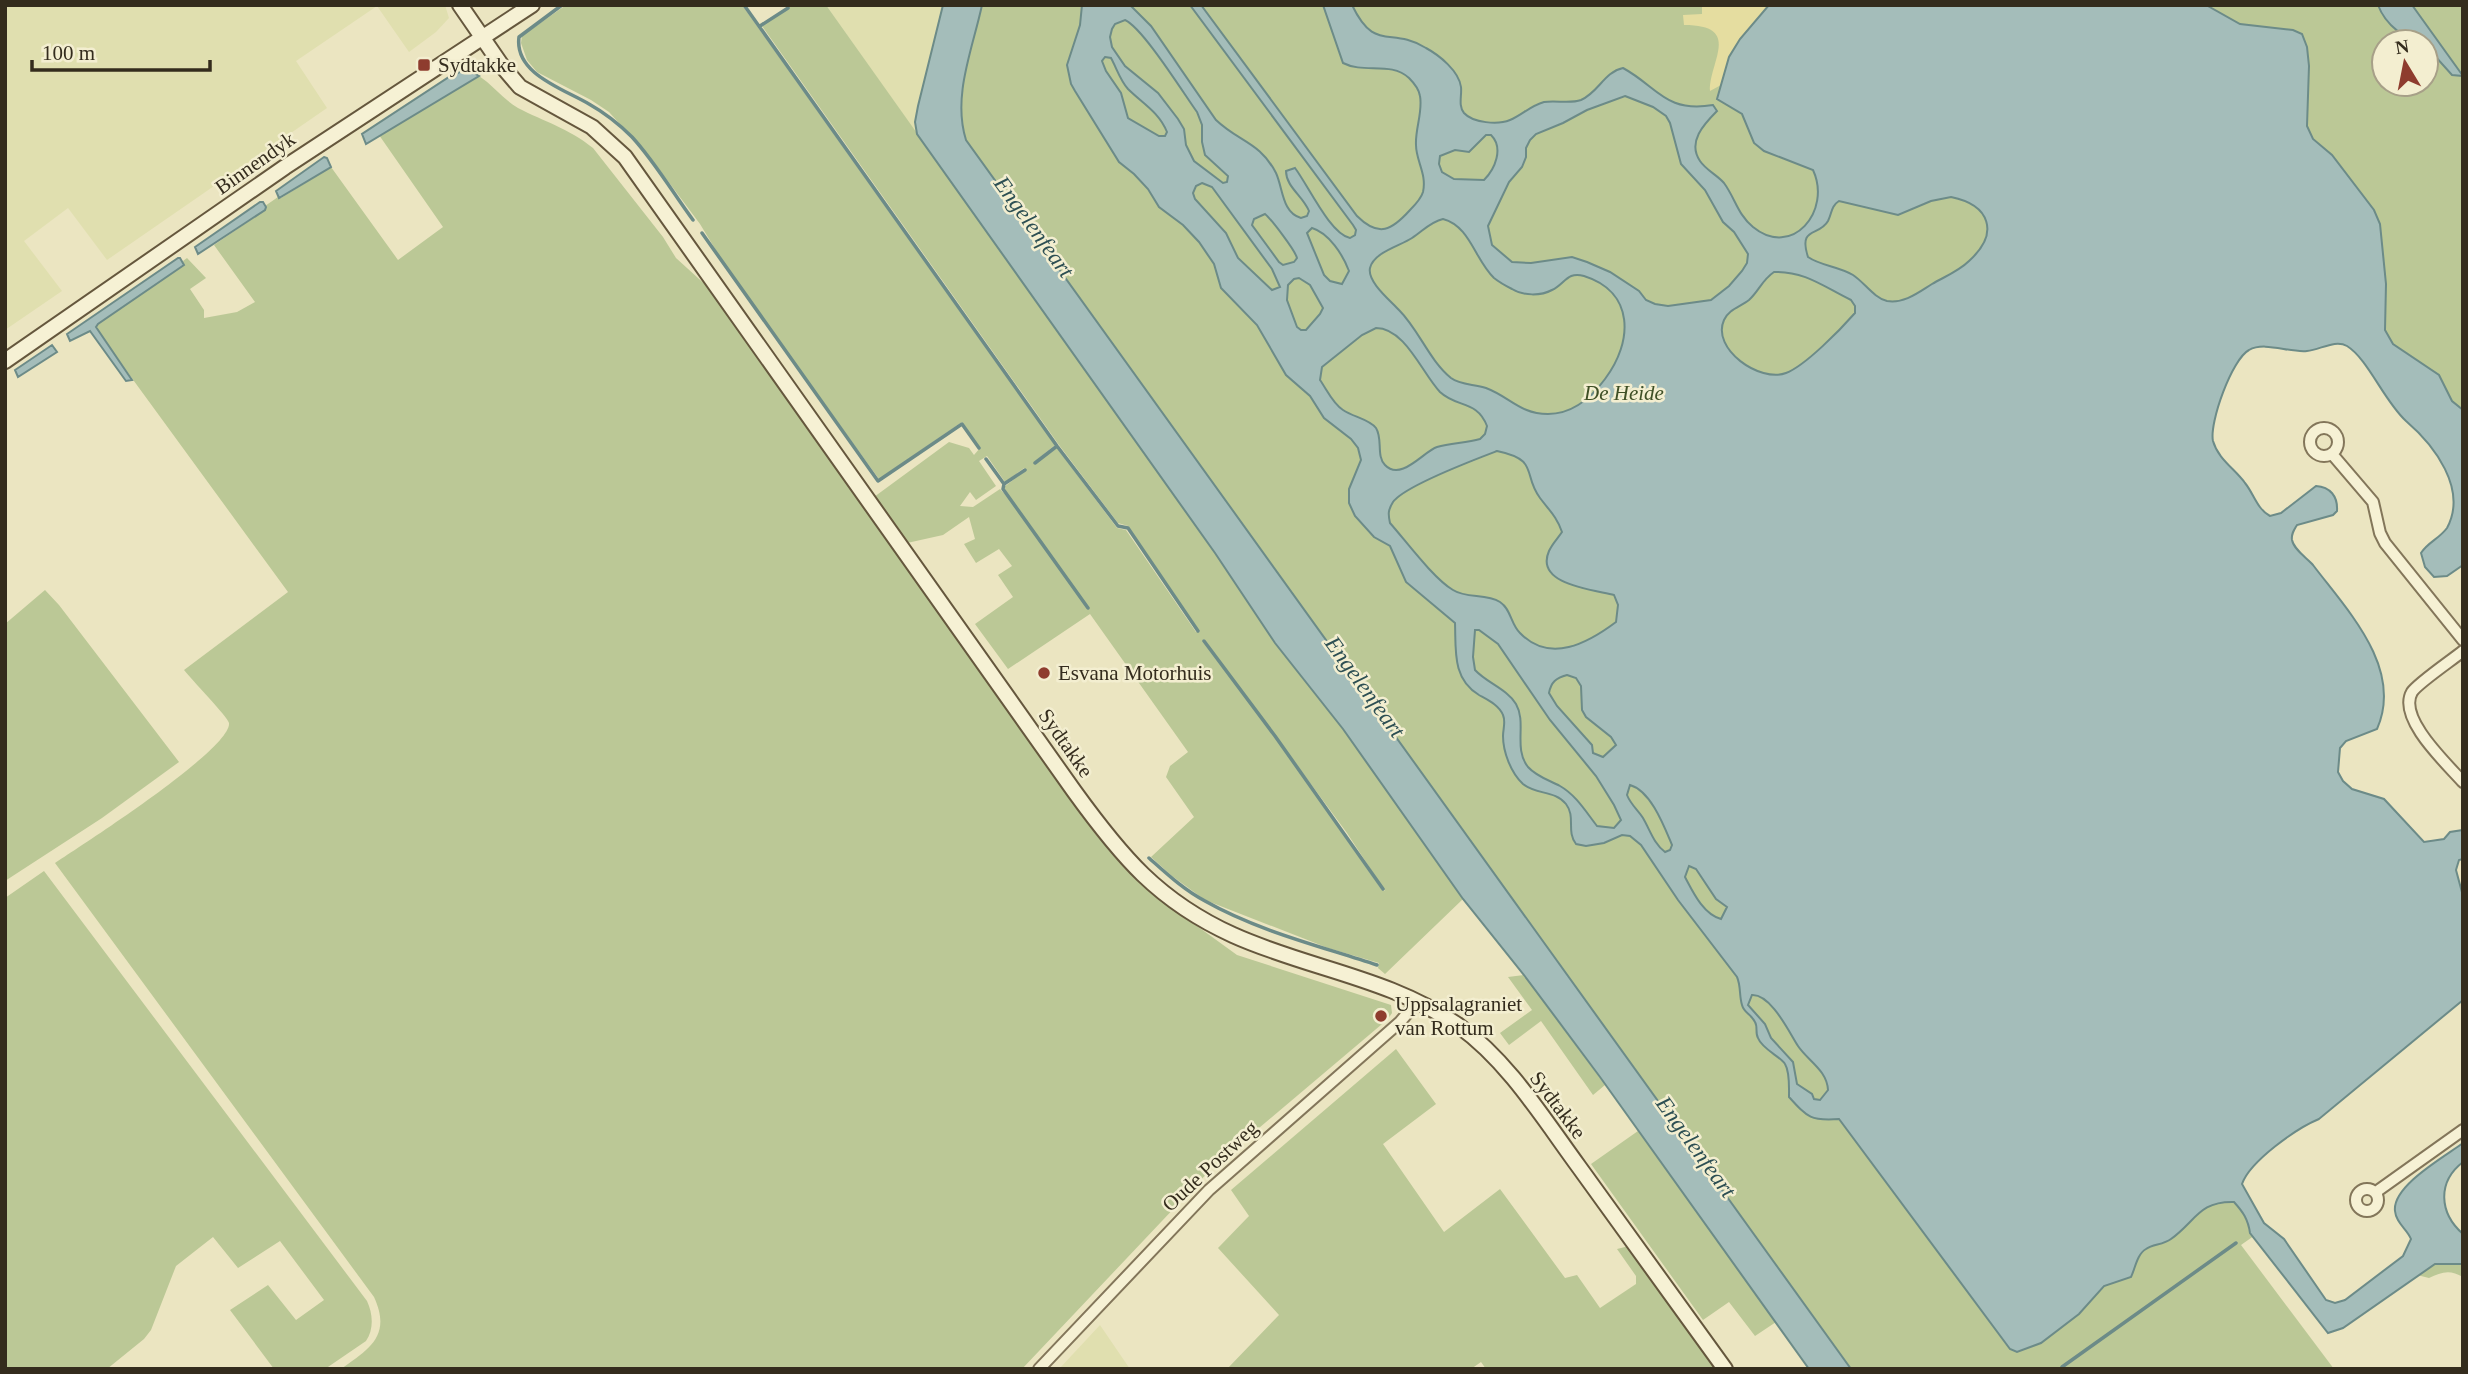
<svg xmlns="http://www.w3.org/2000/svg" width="2468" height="1374" font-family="Georgia,serif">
	<rect width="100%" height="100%" fill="#ebe5c1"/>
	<!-- farmland -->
	<path fill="#e0dfaf" d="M5,5H445L449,18L436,32L409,52L377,6L296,61L327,108L107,260L68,208L24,241L62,291L5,330Z
		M826,5H943L918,106L917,134Z
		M1100,1325L1130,1369H1059Z"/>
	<!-- green -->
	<path fill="#bbc896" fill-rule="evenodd" d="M566,5H742L1055,445L1034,462V464L1057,448L1117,528L1126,530L1196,632H1200L1128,526L1118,523L1059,445L762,26L792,5H826L1215,553L1275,643L1343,729L1463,899L1385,974L1378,968L1379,963L1328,948L1205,900L1172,876L1151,857L1194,817L1166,777L1170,766L1188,752L1090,614L1008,669L975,624L1013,597L998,575L1012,566L999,549L976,563L964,544L975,539L969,517L943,535L907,543L874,497L949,442L969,448L974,455L980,448L962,422L879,479L734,280L700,224L653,161L609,112L591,100L537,72L527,60L521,43L522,36ZM987,456L1005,482L1024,468L1026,470L1004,487L1011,501L1000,489L973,507L960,506L970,492L976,500L996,486L979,461ZM1204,639L1347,833L1385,891L1382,890L1274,736L1203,641Z
		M977,5H2056L2228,1181L2258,1233L2241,1245L2334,1369H1848L962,139L957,94Z
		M2206,5H2463V410L2452,401L2439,375L2393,344L2385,330L2386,284L2374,210L2332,155L2313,140L2307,126L2309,66L2307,47L2302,34L2293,30L2240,24ZM2384,42H2426V84H2384Z
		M479,76C493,85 504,100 518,108C545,122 568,128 593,148L663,237L676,258L709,288L1096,835L1150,892L1237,955L1391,1005L1392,1013L1388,1019L1214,1166L1022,1369H341C369,1349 392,1336 374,1297L55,863C82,845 232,749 229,723C228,717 190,678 184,670L288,592L96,329L97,324L184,265L183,261L187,258L206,278L190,289L204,310V318L237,312L255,302L214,245L265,210V206L278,197L281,198L331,167L398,260L443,227L379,135Z
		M45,590L59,605L179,762L102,818L5,881V624Z
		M44,871L367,1301C373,1314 374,1329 366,1341L325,1369H274L230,1310L268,1285L296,1320L324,1300L280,1241L238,1268L213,1237L176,1266L151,1330L144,1339L107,1369H5V898Z
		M1524,975L1605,1085L1593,1095L1541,1021L1509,1045L1500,1033L1532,1010L1508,977Z
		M1396,1049L1436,1104L1383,1144L1444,1232L1500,1189L1565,1278L1577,1275L1600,1308L1636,1284V1276L1617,1249L1629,1246L1718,1369H1486L1481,1362L1471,1369H1227L1279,1315L1218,1248L1249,1216L1231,1190Z
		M1638,1131L1776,1322L1755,1336L1729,1302L1703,1320L1591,1164Z
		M2451,1263L2463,1264V1277C2450,1269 2441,1272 2429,1278L2417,1275L2435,1264Z"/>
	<!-- sand -->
	<path fill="#e5dda0" d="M1702,5H1769C1747,31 1728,52 1721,85L1710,91C1709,62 1743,25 1684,25L1683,15L1702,14Z"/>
	<!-- water -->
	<path fill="#a4bdba" stroke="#6c8b88" stroke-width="2" fill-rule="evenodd" d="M943,5H982C973,48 952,96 966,140L1851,1369H1809L1600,1077L1524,975L1463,899L1343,729L1275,643L1215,553L917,134L915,122L918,106Z
		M1082,5H1130L1151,26L1216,120C1239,142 1260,142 1276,173C1283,188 1282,213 1301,218L1307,216L1309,211C1303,196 1286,187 1286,171L1295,168C1308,185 1330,234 1350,238L1355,235L1356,230L1353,225L1190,5H1201L1357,216C1379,238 1392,230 1410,210C1415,205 1421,199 1423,192C1427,174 1416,161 1416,145C1415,129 1423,112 1420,96C1419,89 1414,83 1409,78C1391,61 1364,74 1343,63L1323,5H1352C1375,53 1390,26 1426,48C1439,55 1459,71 1461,87C1462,95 1458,106 1464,113C1473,123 1498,125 1510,120C1522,115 1530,106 1544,102C1556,100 1570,104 1581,100C1599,92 1604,72 1623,68C1658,87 1665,113 1713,105L1717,111C1704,124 1687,142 1700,161C1706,170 1717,175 1724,183C1735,198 1738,215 1753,227C1792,259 1832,211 1813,170L1764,151L1754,143L1742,114L1717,99L1729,57L1740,39L1769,5H2206L2240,24L2293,30L2302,34L2307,47L2309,66L2307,126L2313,139L2332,155L2374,210L2380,224L2386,284L2385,330L2393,344L2439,375L2452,401L2463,410V565L2447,576L2434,577L2425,567L2421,553C2428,542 2439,539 2447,528C2468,489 2434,445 2406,421C2384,401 2368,359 2347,346C2335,339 2320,350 2307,351C2289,353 2265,341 2249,350C2232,359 2209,423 2213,441C2218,459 2235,469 2245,483C2254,494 2257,509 2270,516L2281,513L2316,486C2330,487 2338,496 2337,511L2333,515L2297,525C2294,530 2291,534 2292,540C2294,550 2307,558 2313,565C2347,610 2404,668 2377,729L2346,741L2340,748L2338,772L2343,781L2352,789L2384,799L2424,842L2444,839L2450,832L2463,830V859L2459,860L2456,870L2463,896V1000L2319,1119C2297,1128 2250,1161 2242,1184L2264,1223L2284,1239L2326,1300L2335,1303L2345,1300L2403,1256L2411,1239C2407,1229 2396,1223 2395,1211C2392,1186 2444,1157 2463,1143V1162C2437,1182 2439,1213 2463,1234V1264H2435L2343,1328L2328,1333L2250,1233C2248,1219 2243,1212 2234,1202C2199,1201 2196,1221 2171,1239C2163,1245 2153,1244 2146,1249C2137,1254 2135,1269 2131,1277L2104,1286L2079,1314L2041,1343L2017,1352L2010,1349L1839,1119C1811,1121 1808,1118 1789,1097C1789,1088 1790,1072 1785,1064C1781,1057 1762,1049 1758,1038C1755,1033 1758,1027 1755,1022C1751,1014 1744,1013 1742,1005C1739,995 1741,986 1737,977L1678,900L1641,845L1630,836L1622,835L1604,843L1586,846L1576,844C1566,831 1576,817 1566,804C1555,790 1536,795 1523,784C1511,773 1503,752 1503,736C1503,729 1506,722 1503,715C1499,705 1488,700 1479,695C1452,679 1456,650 1455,623L1406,582L1390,546L1374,537L1355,516L1349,503V489L1361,460L1358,448L1351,439L1324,418L1310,396L1286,375L1257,325L1221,288L1214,264L1199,242L1183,225L1159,207L1148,189L1134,174L1119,162L1075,91L1071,84L1067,65L1080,25ZM1125,20C1143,28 1184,94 1197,112L1202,125V142L1205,155L1228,176L1227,182L1223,183L1194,161L1186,145L1184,129L1178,119L1158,93L1125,66L1112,47L1110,37L1112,29L1115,24ZM1105,57L1111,58C1117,69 1120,80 1128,89C1142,103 1159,112 1167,132L1165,136H1159L1128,118L1121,93L1106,71L1102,61ZM1625,96L1653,107L1666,116L1670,123L1681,164L1705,190L1723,222L1734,232L1748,254L1747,263L1742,271L1729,286L1711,300L1668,306L1655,304L1646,300L1639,291L1610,272L1587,262L1572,257L1531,263L1512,262L1492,245L1488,226L1509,182L1522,167L1526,157V148L1530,140L1536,134L1563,123L1587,110ZM1486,135H1491C1504,148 1495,169 1484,180L1454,179L1442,172L1439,164L1440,156L1455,150L1469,152ZM1202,183L1212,187L1272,269L1280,287L1272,290L1238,258L1226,233L1195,199L1193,193L1196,186ZM1951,197C1990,205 2000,233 1969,261C1959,271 1944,277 1932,284C1919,292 1904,304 1887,301C1874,298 1864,282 1853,275C1838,266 1821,266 1808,257C1798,226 1819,237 1828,221C1832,213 1831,206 1839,201L1898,215L1931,201ZM1265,214C1271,219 1295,250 1297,258L1294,262L1283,265L1279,262L1252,225L1254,219ZM1443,219C1470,226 1475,260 1494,278C1499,282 1506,286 1512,289C1523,296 1541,296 1552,290C1565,284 1567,271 1584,276C1635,292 1633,342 1605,379C1591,398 1573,414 1548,414C1520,414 1510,397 1486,388C1474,384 1460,385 1451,378C1429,360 1419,330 1399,310C1391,301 1367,282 1370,268C1374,252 1400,246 1412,238C1423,231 1430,222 1443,219ZM1312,228C1329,233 1343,255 1349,271L1342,284L1330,281L1324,275L1307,233ZM1774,272C1805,271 1824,287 1851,300L1855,306V313C1841,329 1805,366 1786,373C1760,383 1711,349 1724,320C1729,309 1740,307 1749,300C1759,291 1762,280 1774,272ZM1299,278L1310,285L1323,308L1320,314L1306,330H1301L1297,327L1287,300L1288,285L1294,279ZM1376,328C1405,328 1422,373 1440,392C1457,408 1477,400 1487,426L1485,434L1480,439C1466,443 1451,443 1437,447C1424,451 1401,482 1385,465C1376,456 1383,439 1376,428C1369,419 1353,417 1343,410C1333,404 1327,390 1320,380L1322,367L1362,335ZM1497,451C1540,460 1522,474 1540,498C1549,510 1557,517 1562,532C1558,538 1552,544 1549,551C1534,585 1595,590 1614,595L1618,605L1616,622C1588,643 1550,664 1520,633C1511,625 1511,609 1500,602C1486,593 1467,599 1453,590C1433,578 1406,541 1390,523C1388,514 1388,510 1393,502C1404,486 1476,459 1497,451ZM1475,630H1479L1498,644L1550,720L1596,776L1614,805L1621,820L1614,828L1597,826C1586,812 1576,795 1560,786C1549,780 1537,777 1528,767C1513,748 1527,723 1516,704C1507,689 1487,683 1475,670L1473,657ZM1567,675L1576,678L1581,686L1582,710L1586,717L1611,737L1616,745L1603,757L1593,753L1592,745L1557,706L1549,693C1551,682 1556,678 1567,675ZM1630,785C1651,791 1664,826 1672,845L1670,850L1665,852C1654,844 1650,830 1643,818C1638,810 1631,805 1627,795ZM1689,866L1696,869L1716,899L1727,907L1721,919C1703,914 1693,892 1685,877ZM1752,995C1771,994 1789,1032 1798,1046C1808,1061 1827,1070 1828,1090L1820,1100L1814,1099L1812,1094L1797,1084L1793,1062L1771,1038L1765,1024L1748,1005Z
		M2378,5H2412L2463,76L2452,75L2435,56L2426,50V42C2406,42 2385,24 2378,5Z
		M462,71H470L479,76L366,144L362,134L449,77Z
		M324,157L327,158L331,167L279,198L276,191Z
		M260,202H263L266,207L265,210L198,254L195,247Z
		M178,258H180L184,265L98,324L96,327L132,380L126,381L90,331L70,341L67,334Z
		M52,345L57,352L18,377L15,370Z"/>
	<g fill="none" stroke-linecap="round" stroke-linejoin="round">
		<!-- stream -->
		<path stroke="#6c8b88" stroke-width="3.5" d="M562,5L519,37C514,74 564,89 589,104C605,113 619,124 632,137C655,162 673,193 693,220
			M744,5L1057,446L1118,526L1128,528L1198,631
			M760,26L788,8
			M702,233L878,481L962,424L979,448
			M986,459L1004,484L1003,489L1088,608
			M1035,463L1057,446
			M1004,484L1025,470
			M1204,641L1275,736L1383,889
			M1149,858C1167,874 1184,890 1205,901C1258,931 1320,946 1377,965
			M2062,1367L2236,1243"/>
		<defs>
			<path id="street" d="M2310 442a14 14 0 1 1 28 0a14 14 0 1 1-28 0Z
				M2332,454L2373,502L2380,533L2385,543L2463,640
				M2463,651C2452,660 2418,683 2412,692C2397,718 2447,764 2463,782
				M2356 1200a11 11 0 1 1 22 0a11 11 0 1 1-22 0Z
				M2376,1192L2463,1130
				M1039,1369L1209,1190L1400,1022L1417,1002"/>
			<path id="secondary" d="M460,5L502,66L520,87L592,127L625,157L1074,791C1121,856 1158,901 1233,935C1308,969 1389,977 1459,1026C1508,1061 1543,1118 1579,1167C1627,1234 1676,1301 1725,1369
				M5,361L285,167L532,5"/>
		</defs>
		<!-- street casing -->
		<use href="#street" stroke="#83765a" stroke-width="14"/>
		<!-- secondary casing -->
		<use href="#secondary" stroke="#65573d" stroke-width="18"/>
		<!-- street -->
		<use href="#street" stroke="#f6f1d4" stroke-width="10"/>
		<!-- secondary -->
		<use href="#secondary" stroke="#f6f1d4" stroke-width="14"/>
	</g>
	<!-- markers -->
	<g fill="#8e3c2e" stroke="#f3eed0" stroke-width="2.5">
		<rect x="417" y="58" width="14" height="14" rx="3.5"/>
		<circle cx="1044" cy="673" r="7"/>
		<circle cx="1381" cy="1016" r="7"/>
	</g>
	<g text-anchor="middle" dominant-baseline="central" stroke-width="5" stroke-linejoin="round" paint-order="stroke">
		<!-- poi labels -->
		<g font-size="21" fill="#342c1d" stroke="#f3eed0" text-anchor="start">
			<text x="438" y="65">Sydtakke</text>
			<text x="1058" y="673">Esvana Motorhuis</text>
			<text x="1395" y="1004">Uppsalagraniet<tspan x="1395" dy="24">van Rottum</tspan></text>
		</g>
		<!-- street labels -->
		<g font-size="21" fill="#342c1d" stroke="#f3eed0">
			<text transform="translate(255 163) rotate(-35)">Binnendyk</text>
			<text transform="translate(1066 743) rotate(55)">Sydtakke</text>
			<text transform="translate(1558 1105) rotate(53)">Sydtakke</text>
			<text transform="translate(1210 1166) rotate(-43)">Oude Postweg</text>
		</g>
		<!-- park labels -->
		<g font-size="21" font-style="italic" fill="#3e4f25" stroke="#f3eed0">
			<text x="1624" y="393">De Heide</text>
		</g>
		<!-- water labels -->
		<g font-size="23" font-style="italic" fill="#2d4f53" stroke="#f3eed0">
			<text transform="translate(1034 227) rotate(54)">Engelenfeart</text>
			<text transform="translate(1365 687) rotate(54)">Engelenfeart</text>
			<text transform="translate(1696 1147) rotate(54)">Engelenfeart</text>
		</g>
	</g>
	<!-- border -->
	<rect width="2468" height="1374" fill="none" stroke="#342c1d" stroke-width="14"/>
	<!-- north arrow -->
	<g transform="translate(2405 63) rotate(350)"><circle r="33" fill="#f3eed0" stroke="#a7a088" stroke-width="2"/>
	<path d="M0-5L12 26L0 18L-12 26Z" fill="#8e3c2e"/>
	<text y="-10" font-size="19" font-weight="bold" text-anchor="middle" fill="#342c1d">N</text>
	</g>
	<!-- scale -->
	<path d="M32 60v10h178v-10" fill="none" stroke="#342c1d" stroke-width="3.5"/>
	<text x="42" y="60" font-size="21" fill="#342c1d" stroke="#f3eed0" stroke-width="5" paint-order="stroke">100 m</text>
</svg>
